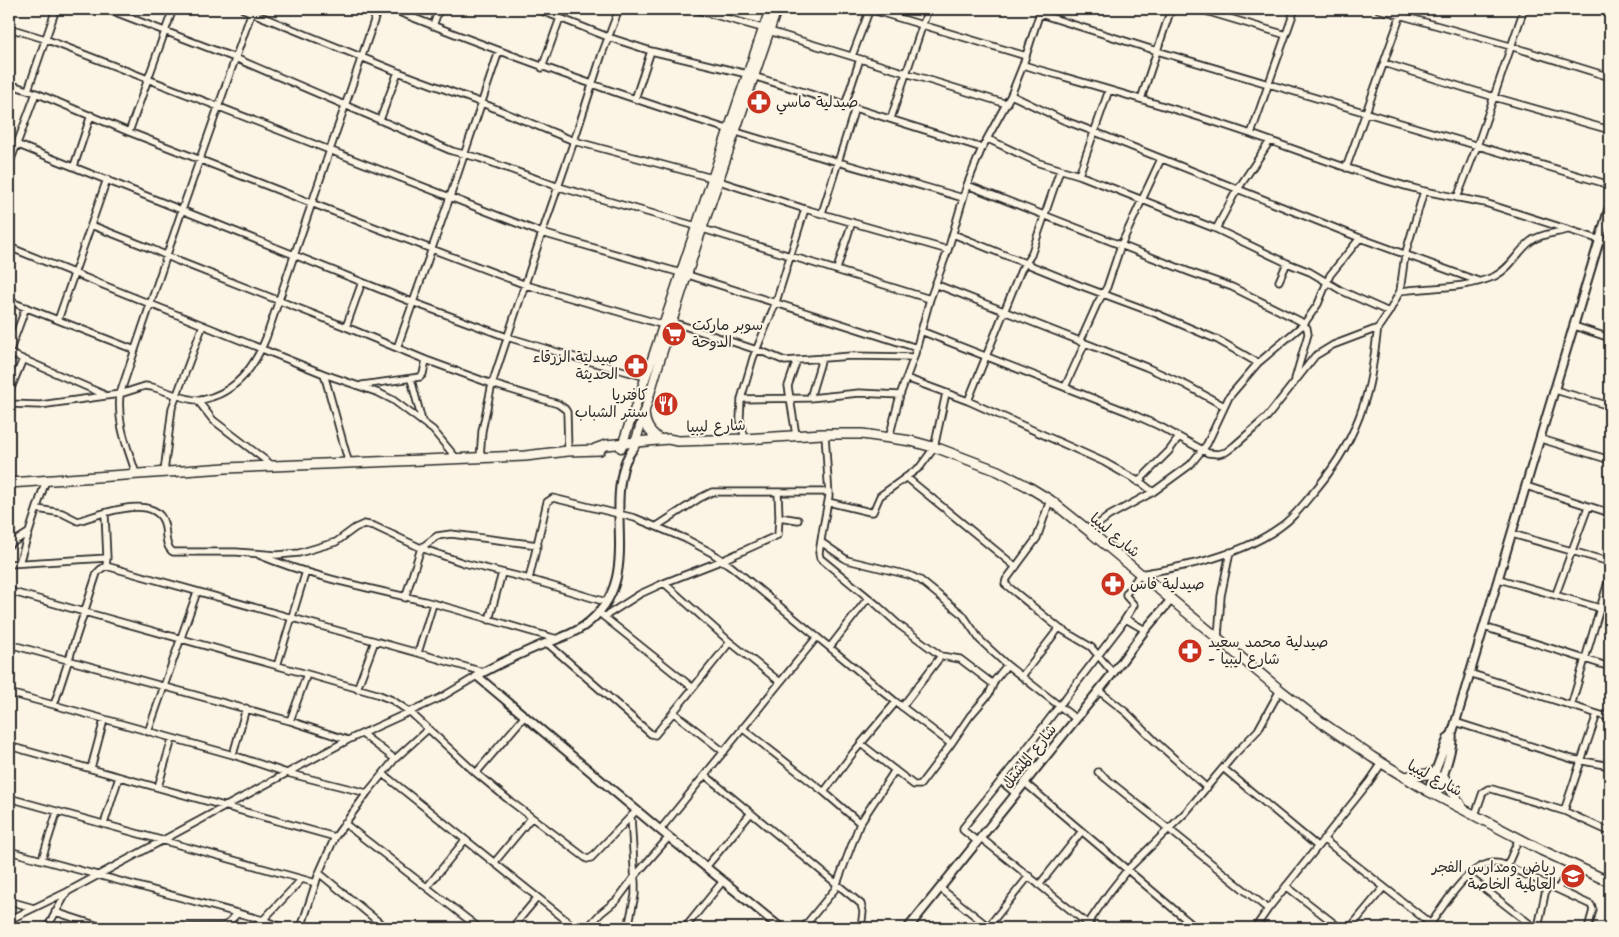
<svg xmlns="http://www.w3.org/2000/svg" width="1619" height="937" font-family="'Shantell Sans','Playpen Sans Arabic',sans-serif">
	<rect width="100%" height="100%" fill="#fcf5e5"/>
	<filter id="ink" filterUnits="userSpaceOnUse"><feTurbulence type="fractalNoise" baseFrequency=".02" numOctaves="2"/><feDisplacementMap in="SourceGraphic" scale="10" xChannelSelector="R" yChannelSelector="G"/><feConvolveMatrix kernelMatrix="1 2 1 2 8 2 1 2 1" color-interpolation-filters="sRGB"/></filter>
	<g filter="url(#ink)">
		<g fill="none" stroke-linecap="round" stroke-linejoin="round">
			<defs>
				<path id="minor" d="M107,9L235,58L452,151L479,158L559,187L696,226
					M243,9L398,72L482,103L574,141L712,178
					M391,9C502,53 615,94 730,130C807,154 885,175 963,198
					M537,9L608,37L651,51L747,74
					M693,9L762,28
					M869,9L1026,56
					M1199,9L1286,35
					M1378,9L1510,46L1610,77
					M1605,9L1610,10
					M1040,14L1157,51L1610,185
					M433,26L439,9
					M9,28L45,39L542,233L681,273
					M769,31L1007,104
					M852,56L870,9
					M1384,63L1494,97L1610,130
					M1023,65C1099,87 1176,108 1251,134C1308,154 1365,176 1424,191
					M542,68L560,18
					M753,76L982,148
					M9,84L36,93L129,132L311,203L526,285L664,325
					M28,90L56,9
					M1011,95L1063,120L1095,132L1360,238L1478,281
					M635,99L651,51
					M1141,99L1171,9
					M845,105L860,59
					M891,118L928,9
					M380,120L398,72
					M129,132L173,9
					M1251,134L1295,9
					M988,139L1039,163L1079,175L1216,229L1287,263L1310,272L1342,291L1389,312
					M16,144L412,302L507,337L567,355L646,377
					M9,165L36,93
					M74,166L91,115
					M1346,168L1403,9
					M1079,175L1109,90
					M719,181L805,209L948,250
					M967,185L1192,273L1232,287L1300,321L1307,328L1308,334L1295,379
					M1457,198L1477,146L1524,9
					M822,213L855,108
					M91,225L152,249L178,261L346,327L426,360L492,384L558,404L565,409L567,412L568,451
					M703,229L930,299
					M1216,229L1234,195L1270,141
					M953,234L1079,285L1157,314L1218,340L1258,363
					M9,247L324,374L379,393L393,400L433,430L457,459
					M837,269L852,222
					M688,275L917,348
					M1279,281L1287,263
					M935,284L1146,367L1186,385L1224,406
					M1400,291L1405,255L1424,191L1485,203L1610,243
					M9,301L135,350
					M58,320L107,179
					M672,322L763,352L785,361L851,356L914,357
					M1574,326L1610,338
					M346,327L362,282
					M921,331L1128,412L1159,426L1208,453L1218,454L1226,452L1234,446L1267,417L1315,356L1333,345L1378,328L1389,312L1400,291C1431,287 1466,289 1495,276C1511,268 1517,252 1531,241C1540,234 1556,233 1567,230
					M1080,342L1097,304L1107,287L1121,245L1161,159
					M397,348L450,197L499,51
					M9,353L103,394
					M9,353L26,307
					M324,374L349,464
					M906,378L968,401L1104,462L1143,484L1153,492
					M411,379L422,421
					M362,385L420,377L423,374L426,360
					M1065,387L1085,343
					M1555,390L1610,406
					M9,393L23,359
					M810,398L822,358
					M741,399L810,398L859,393L900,395
					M198,401L213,420L273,466
					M968,401L1021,270L1031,255L1060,170
					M9,404L40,405L120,394L145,386L152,387C164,390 185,400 197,400C202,401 208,398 212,397C239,388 256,363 266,338L378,9
					M825,434L829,496L823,528L819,553L820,558L876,604L899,625L941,656
					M796,435L788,386L797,360
					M889,438L900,395L914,357L930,299L948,250L967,185L982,148L1011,95L1023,65L1041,9
					M745,439L740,419L741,399L753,358L776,302L805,209
					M1541,439L1610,460
					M480,458L482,431L492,384L542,233L574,141L602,54L619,9
					M164,472L172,408L203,325
					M136,474C127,445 117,426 120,394L182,210L252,11
					M906,477L1016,567
					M1138,482L1169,451L1179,437
					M1526,486L1610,513
					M778,492L779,517L778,535L723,560L664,583L730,642L780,682
					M1050,500L1037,538L1006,580L1005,584L1059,628L1091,647L1113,673
					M828,502L870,512H873L880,496L920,467L934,448L946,393
					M37,509L62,513L78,521C98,515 155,492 164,523C167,532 164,546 173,552H236L277,555L299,553L336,542L355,528L364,524L374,526L421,548L437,536L451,534L538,545
					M779,517L798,520
					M657,526L700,498L712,492H829
					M1089,531L1109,516L1153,492L1190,465L1207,444L1229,397L1258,363L1304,324L1318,304L1330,275L1360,238
					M1512,534L1610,562
					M821,542L847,560L909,575L920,580L963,615L980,640L1007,665L1076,719
					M9,545L28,533
					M259,555C314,578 374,589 432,603C474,614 516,628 558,639
					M107,558L106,566L101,569L97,573L54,705L233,755L287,773L367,793
					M19,563L46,480
					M9,564L107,558L105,514
					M106,566L418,653L483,672
					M529,579L547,502L553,498L635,518L686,539L712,553L732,567L896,702L951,744
					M1499,579L1610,611
					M9,591L307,674L377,694L392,700L410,712L476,773L510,801L587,859L591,858L637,810
					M1556,594L1588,507
					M405,598L421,548L464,563L529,579L606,602
					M604,617L640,594L664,583
					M1126,619L1145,630
					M489,620L502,573
					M1484,627L1610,667
					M1218,638L1221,596L1230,552
					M547,643L651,734L655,735L693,688L598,612
					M9,644L290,721L348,740
					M830,647L868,598
					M418,653L433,604
					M277,666L306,571
					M1469,673L1610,718
					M1022,676L1059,628
					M693,688L730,642
					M357,689L375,641
					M1099,691L1127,713L1156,742L1207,788
					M9,693L54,705
					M1571,706L1610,575
					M902,707L941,656L960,659L993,684
					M674,713L724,752
					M290,721L307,674
					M1455,722L1572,759L1610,766
					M742,728L824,792L860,823
					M148,732L197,592
					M362,734L395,759
					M861,744L914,785H920L951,744L970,716L989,694L995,680L1007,665
					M9,746L335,837
					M233,755L246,708
					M1020,757L1035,770
					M91,768L104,720
					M1223,768L1317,846
					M1098,772L1268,909
					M476,773L524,717
					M383,774L576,928
					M705,775L861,904L863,912L861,928
					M1001,781L1016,794
					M1025,783L1196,928
					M158,787L172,739
					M824,792L853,753L896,702
					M9,798L302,879
					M1564,811L1597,714
					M1475,815L1483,792L1488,789H1492L1564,811L1610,832
					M344,823L479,928
					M104,824L119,777
					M660,830L817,637
					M981,838L1093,928
					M1323,839L1436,928
					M978,842L963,830V828L1020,757L1120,627L1134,605L1126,596V594L1140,574C1188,566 1240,556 1280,527C1295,517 1305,502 1317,488C1337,464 1353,437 1363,406C1372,381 1374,354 1378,328
					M9,851L263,920L284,928
					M42,859L57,812
					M494,863L531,818
					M1507,866L1591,905L1593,910L1588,928
					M706,867L751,813
					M319,873L386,928
					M1468,876L1535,928
					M1039,885L1082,831
					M1286,886L1340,928
					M427,887L465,840
					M940,888L990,928
					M1558,889L1571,864
					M9,901L34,908
					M55,912L105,928
					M9,920L67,892L348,740L440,698L477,676
					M263,920L302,879L316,883
					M9,925L14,928
					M988,927L1029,876
					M47,928L67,892
					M170,928L224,927L238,913
					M301,928L319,873L335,837L367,793L395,759L427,730
					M512,928L537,898
					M587,928L601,913L617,900L635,876L669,837
					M628,928L635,895V884L631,816
					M685,928L723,881
					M803,928L835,889L860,823L895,770
					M1085,928L1109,893L1127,870L1186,812L1233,756L1258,730L1280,690
					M1255,928L1268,909L1369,782L1382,763
					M1350,928L1384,887
					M1427,928C1443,909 1467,862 1496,863C1500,863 1504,865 1507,866L1519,838
					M1538,928L1547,884"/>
				<path id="tertiary" d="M634,447C631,452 627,457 625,463C606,518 643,583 584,626C570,636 554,640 539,646C518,655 497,664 477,676L660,830L781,928
					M1428,791L1448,738L1452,734
					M1437,795C1441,781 1454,748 1452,734C1504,558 1557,381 1610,205
					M908,928L1113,673L1145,630L1171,600"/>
				<path id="secondary" d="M634,447L660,360L696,247L777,9
					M621,448L653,356L738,101L770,9"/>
				<path id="trunk" d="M644,412C645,425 649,432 659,439
					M595,449L606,445L668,439L678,441L745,439L822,434H862L911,441L940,449L998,471L1027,486L1050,500L1089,531L1280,690L1321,722L1372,757L1428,791L1541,850L1610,882
					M9,483L226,468L525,456L568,451L600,450
					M1443,776L1462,808
					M1404,777L1435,773"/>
			</defs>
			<!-- minor casing -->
			<use href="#minor" stroke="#2b2b2b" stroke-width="9"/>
			<!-- tertiary casing -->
			<use href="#tertiary" stroke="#2b2b2b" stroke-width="11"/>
			<!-- secondary casing -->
			<use href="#secondary" stroke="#2b2b2b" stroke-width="11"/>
			<!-- trunk casing -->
			<use href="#trunk" stroke="#2b2b2b" stroke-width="12"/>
			<!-- minor -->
			<use href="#minor" stroke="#fcf5e5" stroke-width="5.5"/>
			<!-- tertiary -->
			<use href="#tertiary" stroke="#fcf5e5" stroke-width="7"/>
			<!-- secondary -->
			<use href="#secondary" stroke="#fcf5e5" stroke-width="8"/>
			<!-- trunk -->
			<use href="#trunk" stroke="#fcf5e5" stroke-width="9"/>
		</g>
	</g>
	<!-- icons -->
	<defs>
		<symbol id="pharmacy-disc" viewBox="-11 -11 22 22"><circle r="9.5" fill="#c8321e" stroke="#fcf5e5"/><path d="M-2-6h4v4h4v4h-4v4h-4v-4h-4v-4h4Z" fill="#fff"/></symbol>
		<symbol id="supermarket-disc" viewBox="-11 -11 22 22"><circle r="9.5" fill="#c8321e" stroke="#fcf5e5"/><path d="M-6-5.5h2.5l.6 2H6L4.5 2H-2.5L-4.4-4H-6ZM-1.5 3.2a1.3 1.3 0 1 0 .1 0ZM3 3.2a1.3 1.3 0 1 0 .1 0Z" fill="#fff"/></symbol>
		<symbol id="restaurant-disc" viewBox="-11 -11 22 22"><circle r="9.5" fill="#c8321e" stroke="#fcf5e5"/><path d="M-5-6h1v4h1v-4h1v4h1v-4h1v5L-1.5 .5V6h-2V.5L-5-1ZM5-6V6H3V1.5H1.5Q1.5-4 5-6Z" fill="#fff"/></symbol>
		<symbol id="school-disc" viewBox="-11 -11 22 22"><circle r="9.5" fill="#c8321e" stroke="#fcf5e5"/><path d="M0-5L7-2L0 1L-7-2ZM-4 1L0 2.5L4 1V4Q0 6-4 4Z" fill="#fff"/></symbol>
	</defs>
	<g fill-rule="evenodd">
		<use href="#pharmacy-disc" x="745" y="88" width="28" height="28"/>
		<use href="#supermarket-disc" x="660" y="320" width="28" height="28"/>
		<use href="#pharmacy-disc" x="622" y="352" width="28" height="28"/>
		<use href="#restaurant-disc" x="652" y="390" width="28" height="28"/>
		<use href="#pharmacy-disc" x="1099" y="570" width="28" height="28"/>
		<use href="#pharmacy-disc" x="1176" y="637" width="28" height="28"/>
		<use href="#school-disc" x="1559" y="862" width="28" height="28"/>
	</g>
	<g text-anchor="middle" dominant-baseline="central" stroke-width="4" stroke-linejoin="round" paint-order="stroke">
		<!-- poi labels -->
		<g font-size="15" fill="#2b2b2b" stroke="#fcf5e5" text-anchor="start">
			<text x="776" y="102">صيدلية ماسي</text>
			<text x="692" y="325">سوبر ماركت<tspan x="692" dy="17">الدوحة</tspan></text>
			<text x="618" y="357" text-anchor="end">صيدلية الزرقاء<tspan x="618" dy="17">الحديثة</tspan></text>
			<text x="648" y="395" text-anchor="end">كافتريا<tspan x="648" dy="17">سنتر الشباب</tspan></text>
			<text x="1130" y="584">صيدلية فاس</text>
			<text x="1208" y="642">صيدلية محمد سعيد<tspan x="1208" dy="17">- شارع ليبيا</tspan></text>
			<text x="1556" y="867" text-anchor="end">رياض ومدارس الفجر<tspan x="1556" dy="17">العالمية الخاصة</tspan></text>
		</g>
		<!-- street labels -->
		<g font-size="15" fill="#2b2b2b" stroke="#fcf5e5">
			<text transform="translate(716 426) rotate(-2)">شارع ليبيا</text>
			<text transform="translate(1115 535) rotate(40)">شارع ليبيا</text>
			<text transform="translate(1029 756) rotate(-51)">شارع المشتل</text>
			<text transform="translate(1435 778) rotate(28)">شارع ليبيا</text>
		</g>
	</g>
	<!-- margin -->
	<rect width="1619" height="937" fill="none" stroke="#fcf5e5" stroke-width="30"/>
	<rect x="15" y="15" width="1589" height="907" fill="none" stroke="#2b2b2b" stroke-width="2" filter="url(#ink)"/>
</svg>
